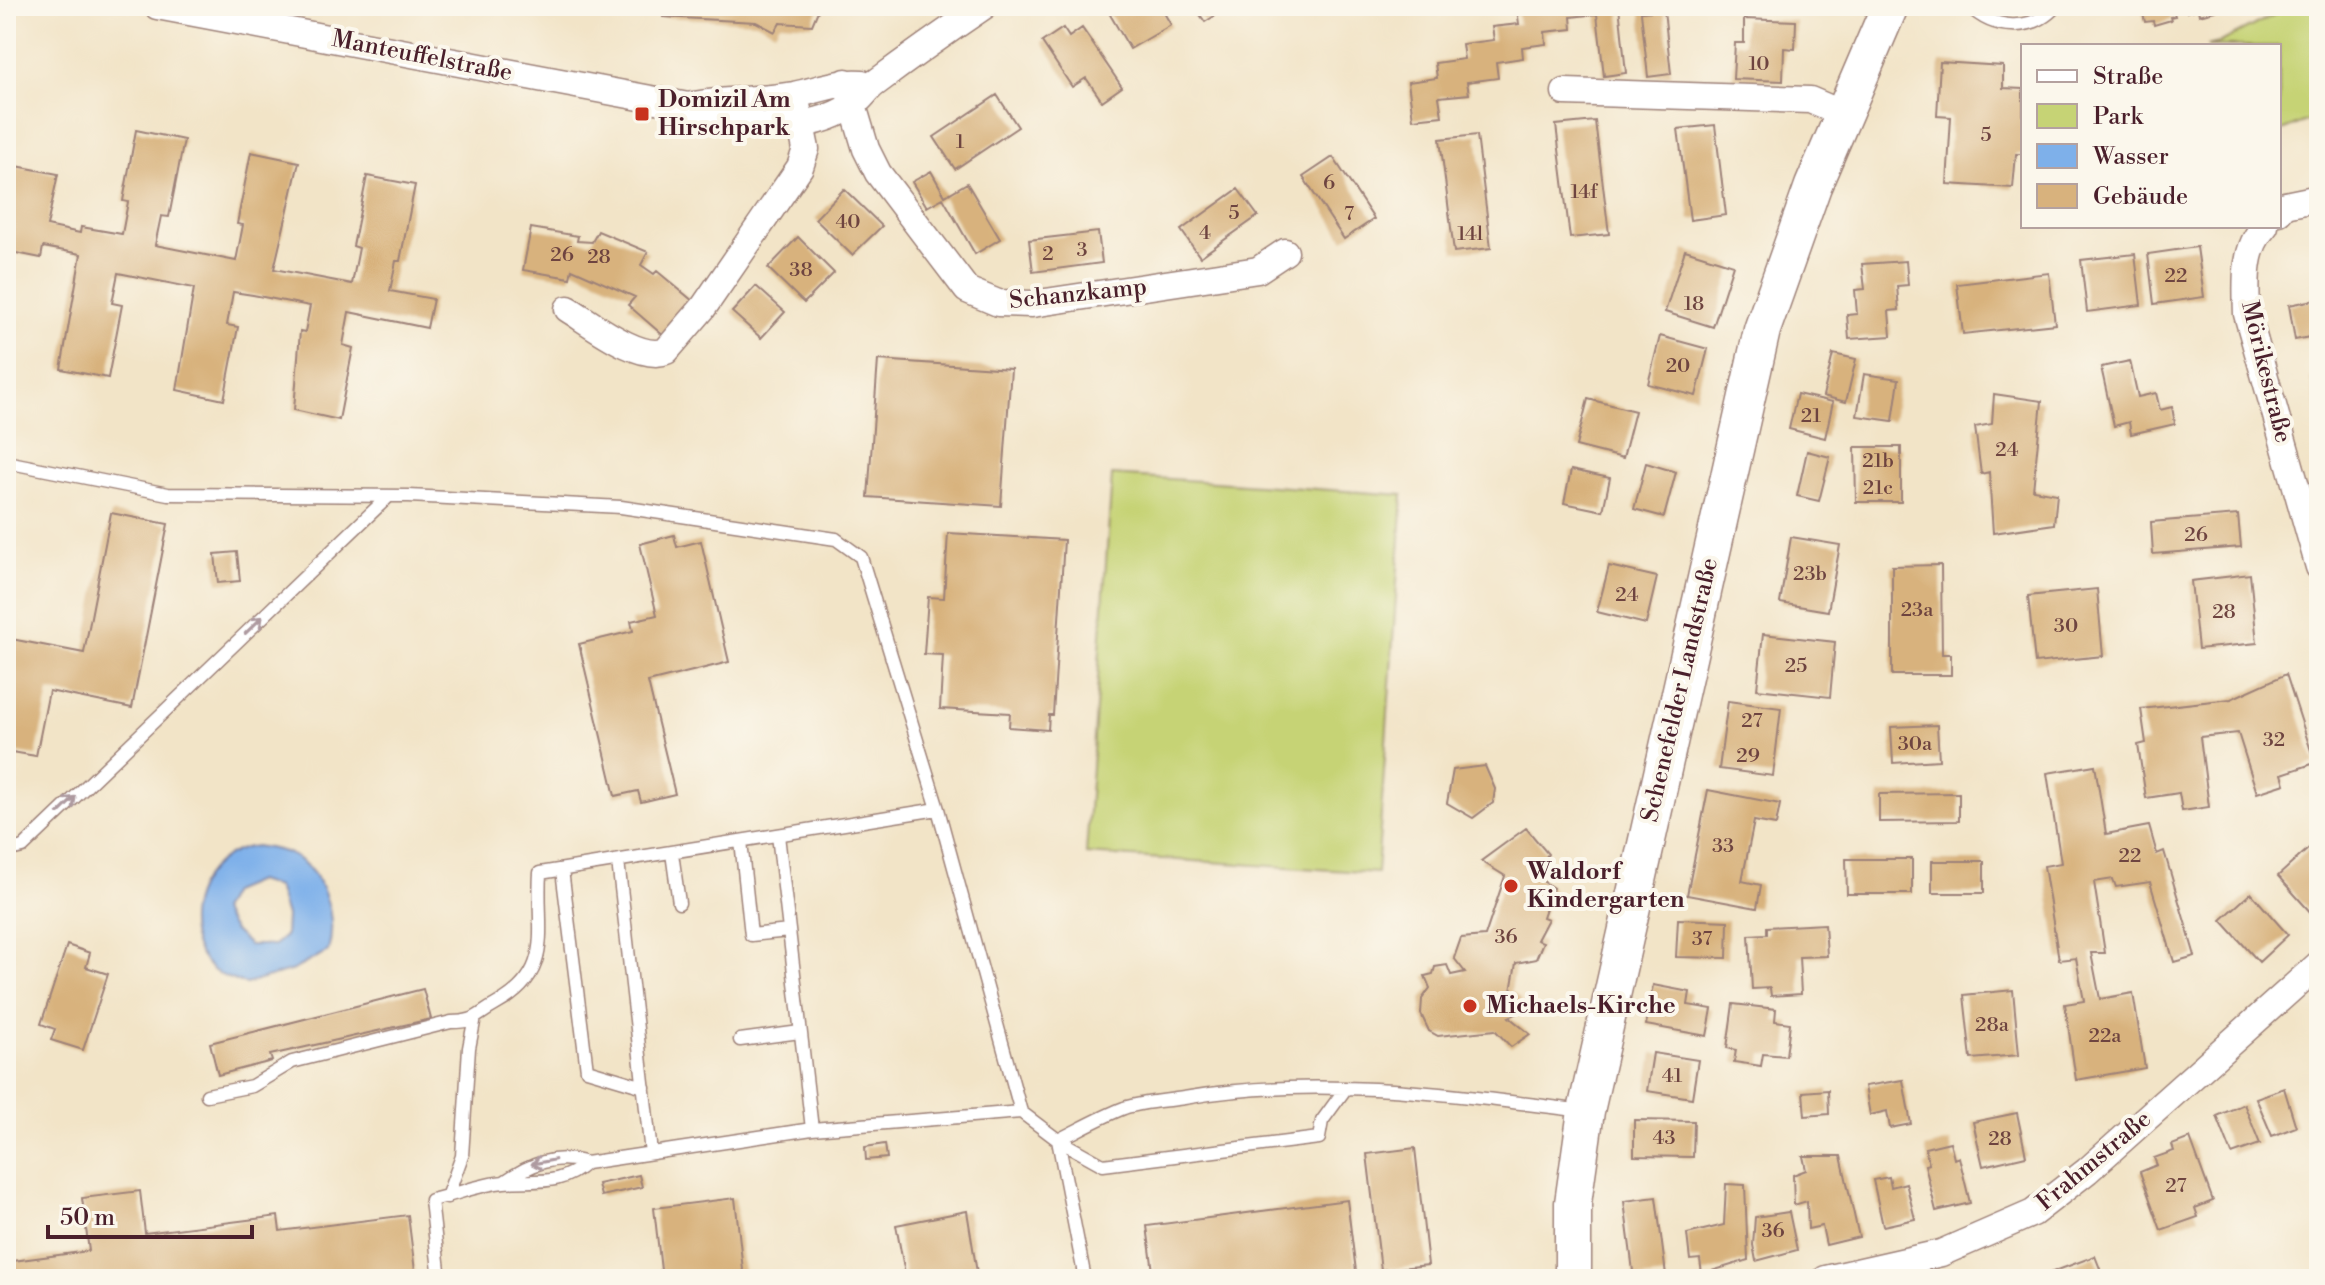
<svg xmlns="http://www.w3.org/2000/svg" width="2325" height="1285" font-family="'Libre Bodoni',serif">
	<rect width="100%" height="100%" fill="#fbf7ec"/>
	<filter id="ink" filterUnits="userSpaceOnUse"><feTurbulence type="fractalNoise" baseFrequency=".0125" numOctaves="2"/><feDisplacementMap in="SourceGraphic" scale="16" xChannelSelector="R" yChannelSelector="G"/><feConvolveMatrix kernelMatrix="1 2 1 2 8 2 1 2 1" color-interpolation-filters="sRGB"/></filter>
	<filter id="wash" filterUnits="userSpaceOnUse"><feTurbulence type="fractalNoise" baseFrequency=".006" numOctaves="4" result="noise"/><feDisplacementMap in="SourceGraphic" scale="32" xChannelSelector="R" yChannelSelector="G"/><feGaussianBlur stdDeviation="1.8" result="paint"/><feColorMatrix in="noise" values="0 0 0 0 0 0 0 0 0 0 0 0 0 0 0 0 0 1.4 0 .05"/><feComposite in="paint" operator="in"/></filter>
	<g filter="url(#wash)">
		<rect width="100%" height="100%" fill="#f2e4c7"/>
		<!-- green -->
		<path fill="#c6d375" stroke="#887950" stroke-width="2" d="M2291,6H2319V116L2279,132V46H2207L2219,43Z
			M1112,475L1403,495L1377,873L1086,854Z"/>
		<!-- water -->
		<path fill="#7eb0ea" stroke="#64688a" stroke-width="2" fill-rule="evenodd" d="M256,846C266,848 278,849 287,853C323,868 338,916 328,951L293,970L246,984C235,981 221,977 212,969C168,930 198,852 256,846ZM257,881L277,887L286,916L285,936L274,945H249L234,931L221,911L231,892Z"/>
		<g id="blocks">
			<!-- building -->
			<path fill="#d8b27d" d="M589,6H631L630,14L589,11Z
				M664,6H820L812,25L780,23L775,32L756,22L663,17Z
				M1105,6H1160L1171,25L1130,49Z
				M1194,6H1230L1205,22Z
				M1542,6H1619L1626,73L1604,76L1597,14L1571,17L1572,29L1545,32L1546,44L1522,47L1523,58L1496,62L1498,78L1467,82L1469,94L1439,97L1442,116L1413,119L1408,82L1437,78L1435,63L1464,59L1462,44L1494,40L1492,27L1519,24L1517,9Z
				M2141,6H2172L2175,16L2170,17L2171,20L2154,25L2153,21L2145,22Z
				M2186,6H2214L2215,11L2199,15L2198,9L2187,12Z
				M1664,10L1671,74L1648,77L1641,12Z
				M1744,19L1796,21L1795,49L1784,48L1783,81L1733,79L1735,43H1744Z
				M1063,28L1069,37L1082,28L1122,87L1102,101L1086,78L1072,87L1042,42Z
				M1940,62L2003,66V88L2023,89V154H2016L2013,188L1947,184L1951,117L1937,116Z
				M997,95L1018,127L955,169L934,137Z
				M1595,121L1609,234L1570,238L1556,125Z
				M1715,125L1726,215L1690,220L1678,129Z
				M136,130L184,140L169,217L161,216L155,245L236,261L243,225L237,224L251,152L299,162L274,269L352,284L359,248L353,246L367,176L415,185L400,261H396L390,291L433,299L427,328L349,312L343,345L353,348L339,420L294,410L300,331L305,332L310,306L253,295L233,292L227,325L238,327L224,400L177,390L194,288L118,273L112,303L122,305L108,378L61,369L81,254L43,247L41,258L6,251V164L58,174L47,226L80,233L81,227L122,234L128,202L123,201Z
				M1477,135L1491,248L1454,252L1440,139Z
				M1333,157L1374,219L1344,239L1303,177Z
				M931,171L945,196L967,183L1000,239L975,254L943,198L927,207L912,182Z
				M844,189L882,226L852,255L815,219Z
				M1238,189L1258,216L1200,257L1181,230Z
				M531,228L578,236L577,241L592,242L598,231L648,252L641,265L654,274L657,271L694,302L665,337L628,305L635,297L572,269L570,278L523,270Z
				M1098,232L1102,263L1033,272L1029,240Z
				M798,237L834,273L804,303L768,268Z
				M2197,247L2204,297L2154,304L2148,254Z
				M1685,250L1733,265L1713,327L1665,312Z
				M2135,254L2141,305L2087,312L2081,260Z
				M1906,261L1908,285L1897,286L1899,310L1889,311L1891,336L1849,339L1847,315L1857,314L1855,290L1865,289L1862,264Z
				M2049,273L2055,324L1963,334L1957,284Z
				M756,286L785,312L761,338L732,312Z
				M2319,299V335L2295,340L2289,305Z
				M1660,336L1708,349L1696,396L1648,384Z
				M1833,354L1856,359L1846,402L1823,396Z
				M878,360L1011,369L1001,506L868,497Z
				M2130,361L2138,397L2156,393L2160,410L2172,407L2175,424L2131,434L2129,422L2114,426L2101,367Z
				M1864,374L1899,379L1893,421L1857,416Z
				M2319,376V416H2318L2310,378Z
				M1797,394L1833,402L1825,438L1789,429Z
				M1994,394L2042,401L2033,490L2057,494L2054,524L1993,533L1989,472L1981,474L1975,427L1992,424Z
				M1588,399L1635,411L1623,458L1576,446Z
				M1855,447H1901V502H1856Z
				M1807,451L1830,457L1819,501L1797,496Z
				M1646,463L1676,472L1664,517L1634,509Z
				M1571,470L1610,478L1603,511L1564,503Z
				M111,513L168,524L132,708L49,691L36,756L6,751V638L84,653Z
				M2238,515L2241,547L2153,554L2151,522Z
				M948,533L1064,540L1053,715H1049L1048,730L1009,727L1010,713L940,709L943,655L924,654L928,597L944,598Z
				M674,535L677,547L701,541L729,662L648,682L675,794L641,802L638,791L615,796L579,644L633,631L631,621L657,615L640,544Z
				M1791,537L1840,545L1828,611L1780,603Z
				M237,552L240,581L218,583L215,554Z
				M1941,565L1942,654H1951V675H1892V566Z
				M1609,566L1657,577L1646,624L1597,612Z
				M2250,574L2257,643L2198,649L2191,581Z
				M2097,589L2103,656L2035,663L2028,596Z
				M1763,634L1835,642L1830,697L1757,689Z
				M2286,674L2315,763L2282,774L2285,784L2257,793L2238,733L2200,737L2209,807L2182,811L2179,793L2146,798L2138,745L2146,743L2141,709L2231,699Z
				M1728,701L1781,708L1773,776L1719,769Z
				M1937,725L1939,760L1893,763L1891,727Z
				M2095,765L2106,834L2149,826L2157,854L2164,851L2195,956L2174,962L2150,882L2116,887L2113,879L2094,882L2105,953H2091L2100,999L2133,993L2145,1068L2076,1080L2065,1004L2084,1001L2076,958L2059,960L2044,866L2061,863L2047,773Z
				M1485,766L1495,789L1493,803L1473,818L1447,803L1453,770Z
				M1708,790L1780,804L1776,825L1754,821L1742,881L1761,885L1757,908L1687,895Z
				M1959,793V821L1879,822V794Z
				M1526,828L1548,854L1534,875L1553,888L1543,917L1548,919L1537,940L1543,942L1536,959L1516,963L1511,991L1521,999L1518,1013L1509,1017L1530,1034L1511,1047L1495,1030L1438,1036L1429,1031L1421,1014L1422,999L1430,988L1425,976L1433,974L1435,967L1447,965L1451,975L1465,972L1454,958L1461,938L1485,936L1505,876L1481,861Z
				M2319,839V910L2313,915L2278,876Z
				M1846,859H1912V894H1847Z
				M1932,861H1984V893H1932Z
				M2251,893L2288,935L2259,962L2221,920Z
				M1678,919L1728,921L1727,958L1676,957Z
				M1825,924L1827,956L1799,957L1801,994L1771,996L1770,988L1752,989L1749,935L1767,934V927Z
				M67,945L90,953L86,967L108,974L83,1050L51,1040L55,1029L41,1024Z
				M1653,985L1690,992L1688,1005L1712,1009L1707,1036L1646,1025Z
				M423,989L431,1019L270,1055L272,1061L218,1075L210,1043Z
				M2013,990L2019,1055L1971,1059L1964,995Z
				M1733,1004L1776,1009L1775,1021L1790,1023L1786,1056L1763,1054L1761,1066L1734,1062L1736,1050L1727,1048Z
				M1653,1053L1698,1060L1692,1098L1647,1091Z
				M1903,1080L1911,1124L1890,1128L1887,1111L1870,1115L1865,1086Z
				M2284,1088L2296,1127L2272,1136L2256,1098Z
				M1828,1090L1829,1114L1805,1116L1803,1092Z
				M2244,1104L2260,1144L2232,1154L2217,1116Z
				M2017,1113L2026,1156L1983,1166L1973,1122Z
				M1634,1120L1694,1121L1693,1157L1634,1156Z
				M2190,1138L2213,1201L2195,1208L2198,1217L2161,1230L2140,1172L2157,1165L2154,1158L2174,1151L2172,1145Z
				M1950,1142L1954,1159L1959,1157L1970,1203L1936,1211L1925,1165L1929,1164L1925,1148Z
				M885,1144L887,1158L866,1160L865,1147Z
				M1415,1148L1428,1265L1381,1270L1367,1154Z
				M1803,1156H1841L1859,1237L1826,1245L1822,1226L1808,1229L1807,1201L1794,1205L1793,1175L1806,1170Z
				M639,1175L642,1187L601,1196L598,1184Z
				M1889,1177L1891,1187L1906,1183L1915,1219L1883,1226L1873,1180Z
				M1726,1184L1745,1185L1748,1260L1702,1274L1700,1259L1690,1260L1687,1234L1724,1225Z
				M140,1191L145,1233L278,1216L280,1231L408,1215L416,1279H6V1262L89,1251L82,1198Z
				M1656,1197L1666,1275L1634,1279L1624,1201Z
				M735,1198L744,1279H662L654,1208Z
				M1347,1200L1357,1279H1154L1147,1226Z
				M967,1211L978,1279H906L896,1225Z
				M1789,1212L1797,1250L1756,1261L1753,1245L1755,1217Z
				M2095,1256L2104,1279H2034Z"/>
		</g>
	</g>
	<g filter="url(#ink)">
		<use href="#blocks" fill-opacity="0" stroke="#9e8279" stroke-width="2"/>
		<g fill="none" stroke-linecap="round" stroke-linejoin="round">
			<defs>
				<path id="lane" d="M1969,6C1993,30 2032,33 2056,6
					M6,462L168,494L409,496L621,507L836,539L861,557L938,809L1021,1112L1058,1140L1085,1279
					M778,835L812,1129
					M741,841L751,935L789,931
					M6,851L23,847L389,496
					M672,853L679,903
					M618,861L651,1153
					M562,870L587,1070L644,1087
					M740,1040L800,1032
					M1346,1088L1322,1121L1319,1138L1103,1165L1058,1140C1080,1129 1101,1117 1124,1108C1142,1102 1165,1101 1184,1098C1316,1075 1450,1094 1583,1111
					M207,1095L252,1086L292,1062L451,1022C476,1022 475,1016 495,1005C556,972 536,931 540,873L938,809
					M504,1182C530,1164 556,1153 586,1163L812,1129L1021,1112
					M447,1197L462,1156L469,1048L474,1022
					M440,1279L431,1200C455,1195 480,1184 504,1182C536,1179 559,1187 586,1163"/>
				<path id="street" d="M157,6L688,106C734,129 807,136 852,105C861,100 866,90 874,84C910,57 947,31 984,6
					M846,82L866,149L878,173L967,290L998,303L1032,304L1258,270L1285,252
					M1565,92L1810,100L1845,115
					M688,106C723,99 759,101 794,95C818,90 838,81 862,83
					M2279,212L2285,205L2319,198
					M2265,226C2243,249 2246,283 2247,314L2319,567
					M568,309C591,323 640,362 666,351L703,308L800,167L806,149L795,95
					M1826,1279L1941,1253L2033,1213L2087,1171L2319,964"/>
				<path id="secondary" d="M1573,1279V1203L1586,1111L1762,330L1813,186L1890,6"/>
			</defs>
			<!-- lane casing -->
			<use href="#lane" stroke="#9e8279" stroke-width="15"/>
			<!-- street casing -->
			<use href="#street" stroke="#9e8279" stroke-width="29"/>
			<!-- secondary casing -->
			<use href="#secondary" stroke="#9e8279" stroke-width="39"/>
			<!-- lane -->
			<use href="#lane" stroke="#fff" stroke-width="12"/>
			<!-- street -->
			<use href="#street" stroke="#fff" stroke-width="26"/>
			<!-- secondary -->
			<use href="#secondary" stroke="#fff" stroke-width="36"/>
		</g>
		<!-- one-way arrows -->
		<defs><path id="oneway-shaft" d="M-6 0H5M1.5-3L5.5 0L1.5 3" fill="none" stroke-width="1.6" stroke-linecap="round" stroke-linejoin="round" transform="scale(2)"/></defs>
		<g stroke="#ae9aa0">
			<use href="#oneway-shaft" transform="translate(254 625) rotate(-44)"/>
			<use href="#oneway-shaft" transform="translate(67 805) rotate(-44)"/>
			<use href="#oneway-shaft" transform="translate(543 1162) rotate(169)"/>
		</g>
	</g>
	<!-- markers -->
	<g fill="#c8321e" stroke="#fbf7ec" stroke-width="3">
		<rect x="634" y="106" width="16" height="16" rx="4"/>
		<circle cx="1511" cy="886" r="8"/>
		<circle cx="1470" cy="1006" r="8"/>
	</g>
	<g text-anchor="middle" dominant-baseline="central" stroke-width="8" stroke-linejoin="round" paint-order="stroke">
		<!-- number labels -->
		<g font-size="20" fill="#6e4440">
			<text x="1759" y="64">10</text>
			<text x="1986" y="135">5</text>
			<text x="960" y="142">1</text>
			<text x="1329" y="183">6</text>
			<text x="1584" y="192">14f</text>
			<text x="1234" y="213">5</text>
			<text x="1349" y="214">7</text>
			<text x="848" y="222">40</text>
			<text x="1205" y="233">4</text>
			<text x="1470" y="234">14l</text>
			<text x="1082" y="250">3</text>
			<text x="1048" y="254">2</text>
			<text x="562" y="255">26</text>
			<text x="599" y="257">28</text>
			<text x="801" y="270">38</text>
			<text x="2176" y="276">22</text>
			<text x="1694" y="304">18</text>
			<text x="1678" y="366">20</text>
			<text x="1811" y="416">21</text>
			<text x="2007" y="450">24</text>
			<text x="1878" y="461">21b</text>
			<text x="1878" y="488">21c</text>
			<text x="2196" y="535">26</text>
			<text x="1810" y="574">23b</text>
			<text x="1627" y="595">24</text>
			<text x="1917" y="610">23a</text>
			<text x="2224" y="612">28</text>
			<text x="2066" y="626">30</text>
			<text x="1796" y="666">25</text>
			<text x="1752" y="721">27</text>
			<text x="2274" y="740">32</text>
			<text x="1915" y="744">30a</text>
			<text x="1748" y="756">29</text>
			<text x="1723" y="846">33</text>
			<text x="2130" y="856">22</text>
			<text x="1506" y="937">36</text>
			<text x="1702" y="939">37</text>
			<text x="1992" y="1025">28a</text>
			<text x="2105" y="1036">22a</text>
			<text x="1672" y="1076">41</text>
			<text x="1664" y="1138">43</text>
			<text x="2000" y="1139">28</text>
			<text x="2176" y="1186">27</text>
			<text x="1773" y="1231">36</text>
		</g>
		<!-- street labels -->
		<g font-size="24" fill="#4a1f2b" stroke="#fbf7ec">
			<text transform="translate(422 56) rotate(11)">Manteuffelstraße</text>
			<text transform="translate(1078 294) rotate(-6)">Schanzkamp</text>
			<text transform="translate(2266 372) rotate(76)">Mörikestraße</text>
			<text transform="translate(1680 690) rotate(-77)">Schenefelder Landstraße</text>
			<text transform="translate(2094 1161) rotate(-40)">Frahmstraße</text>
		</g>
		<!-- poi labels -->
		<g font-size="24" font-weight="bold" fill="#4a1f2b" stroke="#fbf7ec" text-anchor="start">
			<text x="658" y="100">Domizil Am<tspan x="658" dy="28">Hirschpark</tspan></text>
			<text x="1527" y="872">Waldorf<tspan x="1527" dy="28">Kindergarten</tspan></text>
			<text x="1486" y="1006">Michaels-Kirche</text>
		</g>
	</g>
	<!-- margin -->
	<rect width="2325" height="1285" fill="none" stroke="#fbf7ec" stroke-width="32"/>
	<!-- legend -->
	<rect x="2021" y="44" width="260" height="184" fill="#fbf7ec" stroke="#b4a19f" stroke-width="2"/>
	<rect x="2037" y="70" width="40" height="12" fill="#ffffff" stroke="#b4a19f" stroke-width="2"/>
	<text x="2093" y="84" font-size="24" fill="#4a1f2b">Straße</text>
	<rect x="2037" y="104" width="40" height="24" fill="#c6d375" stroke="#b4a19f" stroke-width="2"/>
	<text x="2093" y="124" font-size="24" fill="#4a1f2b">Park</text>
	<rect x="2037" y="144" width="40" height="24" fill="#7eb0ea" stroke="#b4a19f" stroke-width="2"/>
	<text x="2093" y="164" font-size="24" fill="#4a1f2b">Wasser</text>
	<rect x="2037" y="184" width="40" height="24" fill="#d8b27d" stroke="#b4a19f" stroke-width="2"/>
	<text x="2093" y="204" font-size="24" fill="#4a1f2b">Gebäude</text>
	<!-- scale -->
	<path d="M48 1225v12h204v-12" fill="none" stroke="#4a1f2b" stroke-width="4"/>
	<text x="60" y="1225" font-size="24" fill="#4a1f2b" stroke="#fbf7ec" stroke-width="6" paint-order="stroke">50 m</text>
</svg>
